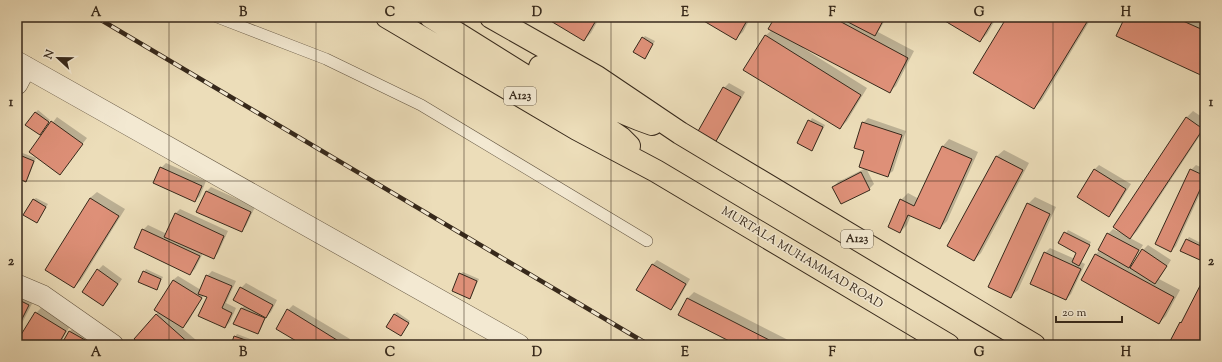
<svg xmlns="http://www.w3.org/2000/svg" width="1222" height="362" font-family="'Sorts Mill Goudy',serif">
	<rect width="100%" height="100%" fill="#ecddb9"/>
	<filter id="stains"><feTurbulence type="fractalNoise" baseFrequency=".005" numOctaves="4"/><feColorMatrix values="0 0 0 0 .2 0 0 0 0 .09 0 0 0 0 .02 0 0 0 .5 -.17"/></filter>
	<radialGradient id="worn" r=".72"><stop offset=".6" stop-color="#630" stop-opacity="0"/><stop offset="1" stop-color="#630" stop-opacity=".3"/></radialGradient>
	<!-- shadow -->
	<path fill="#0003" d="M546,17H600L591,33L584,40Z
		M699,17H751L743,32L736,38Z
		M776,17H887L878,32L914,51L896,86L889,92L803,47V48L867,88L847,121L840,128L765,36L772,30Z
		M948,17H997L987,34L980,41Z
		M1008,17H1092L1042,100L1034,108Z
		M1126,17H1205V76Z
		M645,36L655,41L647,55L643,38Z
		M729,83L745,92L719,137L714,142L724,88Z
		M38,110L50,120L42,131L35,113Z
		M1193,111L1205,119V128L1137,231L1130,238L1143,245L1132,263L1134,265L1143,250L1148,245L1171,260L1159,279L1180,290L1166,316L1159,323L1082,280L1096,254L1100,250H1099L1108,234L1113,229L1121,233L1122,232L1114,227L1187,117Z
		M57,117L87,138L60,173L30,152Z
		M812,118L825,125L814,147L798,143Z
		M868,118L906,131L893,171L888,175L866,168L874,184L869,189L833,187L838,182L866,168L863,123Z
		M949,139L978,152L947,221L940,228L911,215L907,225L900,232L901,200L908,193L919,199L943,146Z
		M1004,150L1029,163L981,253L974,260L949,246L997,156Z
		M17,151L36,158L28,178L25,180L17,177Z
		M166,163L206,181L200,196L195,201L161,168Z
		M1099,165L1131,184L1114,211L1109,215L1095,169Z
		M1196,165L1205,169V183L1176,246L1171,251L1191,170Z
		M211,187L255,207L246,226L241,231L206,192Z
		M97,192L125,209L81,280L74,287L46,270L90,198Z
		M1035,197L1056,207L1018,290L1011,296L1028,204Z
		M36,198L48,204L39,219L33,200Z
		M180,209L228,231L218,253L213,258L203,253L195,269L190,274L143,230L148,225L167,234L175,214Z
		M1068,230L1091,242L1081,262L1085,264L1071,294L1066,299L1045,253L1050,248L1075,259L1078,252L1060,243Z
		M1189,237L1205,245V251L1200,259L1187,240Z
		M657,260L690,279L676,304L671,309L652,265Z
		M103,265L122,279L108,300L103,305L98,270Z
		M146,269L163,277L156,289L144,272Z
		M212,271L236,281L226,303L236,308L230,322L225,327L208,297L204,295L188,322L182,328L196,340L192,345H142L173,280L178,276L201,290L207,276Z
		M463,272L479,279L472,295L470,298L460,274Z
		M246,283L277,300L271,312L266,317L260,331L257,333L242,308L245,305L241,288Z
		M17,290L35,298L17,333Z
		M694,292L798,345H739L688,298Z
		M293,305L350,339L346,345H305L288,310Z
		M41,308L70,326L59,345H32L36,313Z
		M397,312L410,321L403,333L394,315Z
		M76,325L113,345H62L69,332Z
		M237,334L253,340L251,345H232L235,337Z"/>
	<!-- building -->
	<path fill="#de9078" stroke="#37291b" d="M544,17H598L584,41Z
		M697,17H749L736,40Z
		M775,17H832L908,58L890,93L768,29Z
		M845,17H885L875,36L844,20Z
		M947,17H995L980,42L945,21Z
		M1007,17H1090L1034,109L973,73Z
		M1125,17H1174L1201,29L1204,23L1191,17H1205V77L1116,36Z
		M765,35L861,95L840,129L743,70Z
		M642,37L653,44L645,59L633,52Z
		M723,87L741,97L715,143L697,133Z
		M35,112L49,122L40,135L25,125Z
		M1186,117L1203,129L1130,239L1113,227Z
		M808,120L823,127L812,151L797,143Z
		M51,121L83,144L60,175L29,152Z
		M862,122L902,135L888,177L859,167L864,151L854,148Z
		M942,146L972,159L940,229L908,215L900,233L888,227L900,199L914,206Z
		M17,154L34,161L26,182L17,178Z
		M996,156L1023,170L974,261L947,246Z
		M160,167L202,186L195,202L153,183Z
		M1094,169L1126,189L1109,217L1077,197Z
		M1190,169L1205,176V179L1171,252L1155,244Z
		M861,172L870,190L841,204L832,187Z
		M206,191L251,212L242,232L196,212Z
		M90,198L119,216L74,288L45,270Z
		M33,199L46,207L37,223L23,215Z
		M1027,203L1050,214L1011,298L988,287Z
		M175,213L224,236L214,259L164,237Z
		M142,229L200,256L190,275L134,248Z
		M1064,232L1090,245L1079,266L1072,262L1076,253L1058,243Z
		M1107,233L1139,250L1129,268L1098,250Z
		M1186,239L1205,248L1200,260L1180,251Z
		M1142,249L1167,266L1155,284L1130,268Z
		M1044,252L1081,269L1066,300L1030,284Z
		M1095,254L1174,297L1159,324L1081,280Z
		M652,264L686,284L671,310L636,290Z
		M97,269L118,284L103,306L82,292Z
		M143,271L161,279L157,290L138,282Z
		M459,273L477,281L470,299L452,291Z
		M206,275L232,286L222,308L232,313L225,328L198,316L207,297L198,294Z
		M1205,276V345H1168L1180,322L1181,323Z
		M173,280L202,298L183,328L154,310Z
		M240,287L273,305L266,318L233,300Z
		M687,298L779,345H737L678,315Z
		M17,299L29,305L17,329Z
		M241,308L265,318L258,334L233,324Z
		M287,309L345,345H303L276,329Z
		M35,312L66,331L58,345H30L19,338Z
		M156,314L191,345H141L134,339Z
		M394,314L409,323L401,336L386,327Z
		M69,331L94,345H61Z
		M234,336L251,342L250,345H231Z"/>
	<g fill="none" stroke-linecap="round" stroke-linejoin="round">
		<defs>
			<path id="lane" d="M217,17L326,59L421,105L647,241"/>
			<path id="street" d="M17,62L519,345
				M17,84L26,67
				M17,285L43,296L113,345"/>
			<path id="highway" d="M387,17L577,129L656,171L948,345
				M431,17L586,114L621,138L629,146
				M491,17L597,77L680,133L1034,345
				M540,67C577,89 611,110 652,124"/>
		</defs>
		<!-- lane casing -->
		<use href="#lane" stroke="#645642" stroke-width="12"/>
		<!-- street casing -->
		<use href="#street" stroke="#645642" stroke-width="22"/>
		<!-- highway casing -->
		<use href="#highway" stroke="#37291b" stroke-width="24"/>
		<!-- lane -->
		<use href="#lane" stroke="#f3e9d2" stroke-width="11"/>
		<!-- street -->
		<use href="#street" stroke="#f3e9d2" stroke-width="21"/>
		<!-- highway -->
		<use href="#highway" stroke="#ecddb9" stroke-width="22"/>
		<defs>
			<path id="rail" d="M96,17L649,345"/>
		</defs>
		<!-- rail casing -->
		<use href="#rail" stroke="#37291b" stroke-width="4.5"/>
		<!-- rail -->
		<use href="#rail" stroke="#f3e9d2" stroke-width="3" stroke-dasharray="9" stroke-linecap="butt"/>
	</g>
	<!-- grid -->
	<path fill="none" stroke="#37291b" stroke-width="1" stroke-opacity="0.55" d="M169,17V345M316,17V345M464,17V345M611,17V345M758,17V345M906,17V345M1053,17V345M17,181H1205"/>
	<g text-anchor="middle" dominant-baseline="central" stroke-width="3" stroke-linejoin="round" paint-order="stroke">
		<!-- shield labels -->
		<g fill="#f3e9d2" stroke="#6f6352" stroke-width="1">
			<rect x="504" y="87" width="32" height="18" rx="3"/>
			<rect x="841" y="230" width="32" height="18" rx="3"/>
		</g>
		<g font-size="11" font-weight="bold" fill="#37291b">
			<text x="520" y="96">A123</text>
			<text x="857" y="239">A123</text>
		</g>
		<!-- street labels -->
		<g font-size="12" fill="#37291b" stroke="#f3e9d2">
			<text transform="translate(802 258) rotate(31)">MURTALA MUHAMMAD ROAD</text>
		</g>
	</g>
	<!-- margin -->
	<rect width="1222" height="362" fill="none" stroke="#ecddb9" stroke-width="44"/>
	<!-- north arrow -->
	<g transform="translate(58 58) rotate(292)" stroke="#f3e9d2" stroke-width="3" paint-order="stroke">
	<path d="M0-3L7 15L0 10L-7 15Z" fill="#37291b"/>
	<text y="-6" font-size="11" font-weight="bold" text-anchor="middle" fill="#37291b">N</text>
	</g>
	<!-- scale -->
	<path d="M1056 316v6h66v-6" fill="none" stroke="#37291b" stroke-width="2"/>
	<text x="1062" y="316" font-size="12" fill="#37291b" stroke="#f3e9d2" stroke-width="3" paint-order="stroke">20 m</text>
	<rect x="22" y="22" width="1178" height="318" fill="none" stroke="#37291b" stroke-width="1.5"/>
	<g font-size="13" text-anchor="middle" font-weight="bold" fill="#37291b">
		<text x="96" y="16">A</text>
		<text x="243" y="16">B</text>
		<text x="390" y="16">C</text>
		<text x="537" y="16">D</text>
		<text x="685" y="16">E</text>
		<text x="832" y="16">F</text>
		<text x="979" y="16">G</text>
		<text x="1126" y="16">H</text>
		<text x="11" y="106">1</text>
		<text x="1211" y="106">1</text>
		<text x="11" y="265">2</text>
		<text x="1211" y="265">2</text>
		<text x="96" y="356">A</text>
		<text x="243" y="356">B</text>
		<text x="390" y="356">C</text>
		<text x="537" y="356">D</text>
		<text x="685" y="356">E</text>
		<text x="832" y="356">F</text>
		<text x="979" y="356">G</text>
		<text x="1126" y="356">H</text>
	</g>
	<rect width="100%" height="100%" filter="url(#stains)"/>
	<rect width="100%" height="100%" fill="url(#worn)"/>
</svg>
